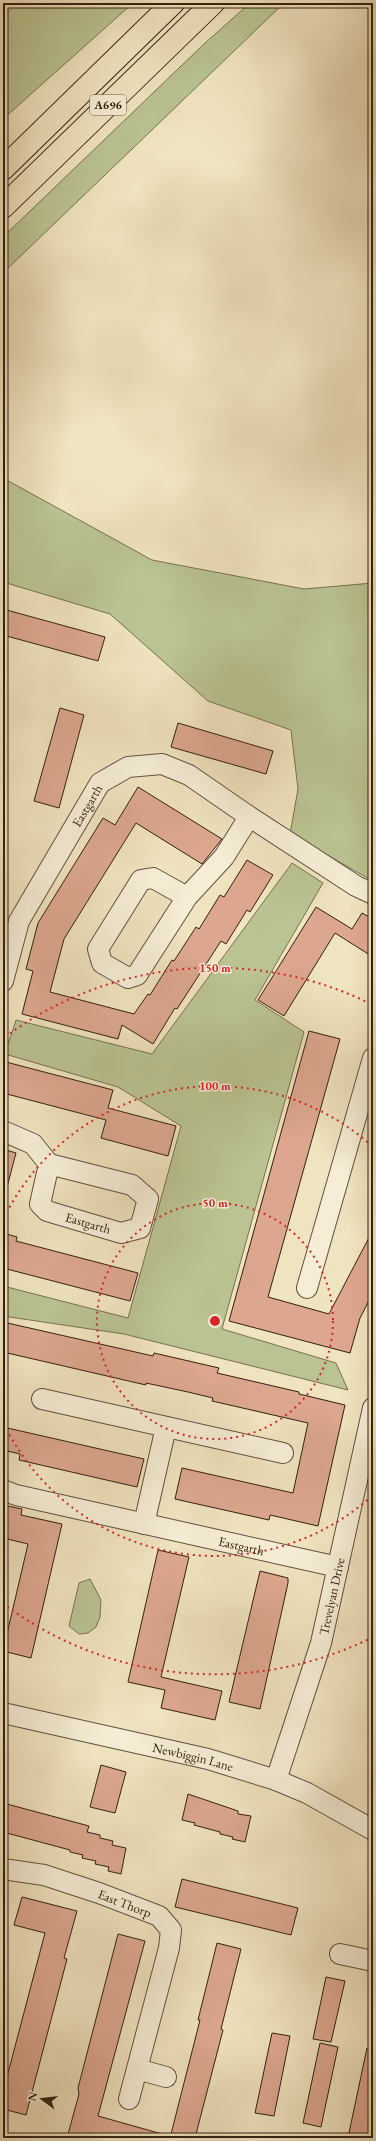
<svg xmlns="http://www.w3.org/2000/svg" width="376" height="2141" font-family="'EB Garamond',serif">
	<rect width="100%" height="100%" fill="#f0e3bf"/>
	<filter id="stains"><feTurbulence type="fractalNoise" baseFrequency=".005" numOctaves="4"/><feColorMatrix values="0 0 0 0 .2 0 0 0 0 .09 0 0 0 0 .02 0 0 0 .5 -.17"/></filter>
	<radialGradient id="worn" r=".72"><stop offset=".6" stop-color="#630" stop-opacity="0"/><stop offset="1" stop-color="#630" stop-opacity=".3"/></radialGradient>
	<!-- green -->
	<path fill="#bac391" stroke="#767250" d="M16,3H133L3,119V17Z
		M250,3H284L3,273V237L204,44Z
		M3,478L152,560L304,589L373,583V881L290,834L298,789L291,730L208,701L110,614L3,582Z
		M292,863L323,883L255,1000L304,1032L222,1329L336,1363L348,1390L124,1334L3,1316V1286L128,1318L181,1126L118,1087L5,1054L16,1020L152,1054Z
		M90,1579L101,1600L100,1617L96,1627L88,1633L79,1634L69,1626L79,1583Z"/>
	<!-- building -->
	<path fill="#dca78e" stroke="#32200f" d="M3,609L105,637L98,661L3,635Z
		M60,708L84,715L59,808L34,801Z
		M178,723L273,751L266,774L171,747Z
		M138,787L222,839L202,864L136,823L64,939L50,992L134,1014L148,994L150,995L172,960L174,961L196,927L199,929L220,895L224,897L247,860L273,875L250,912L247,910L226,944L221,941L177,1009L175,1008L153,1044L122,1025L118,1039L22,1014L33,971L26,969L38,923L103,818L115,825Z
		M316,907L352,929L362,913L373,919V957L335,933L284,1016L258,1000Z
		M309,1031L340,1039L268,1297L329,1314L373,1230V1293L360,1318L350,1353L229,1321Z
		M6,1062L113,1090L108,1108L176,1126L168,1156L101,1138L106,1120L3,1093V1074Z
		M3,1149L16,1153L7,1187H3Z
		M3,1233L17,1237L16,1241L138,1273L130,1301L3,1268Z
		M3,1322L153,1356L154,1353L219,1368L217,1373L299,1392V1394L345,1405L318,1526L270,1515L269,1520L175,1499L182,1468L293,1493L308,1423L212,1401L213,1398L188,1392L146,1383V1385L3,1352Z
		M3,1427L144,1459L137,1487L19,1460L20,1454L3,1450Z
		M3,1505L22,1509L21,1515L62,1524L31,1658L3,1651L28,1544L3,1538Z
		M158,1550L189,1557L161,1677L222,1691L215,1720L161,1708L165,1690L128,1682Z
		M260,1571L288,1578V1583L260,1709L229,1702Z
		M101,1765L126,1772L115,1813L90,1807Z
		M188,1794L238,1811V1814L251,1816L245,1842L232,1839L233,1837L220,1834V1832L194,1825L195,1823L182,1820Z
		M3,1803L89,1826L87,1832L100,1835V1838L113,1841L112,1845L126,1848L121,1874L108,1871L109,1867L95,1864L96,1861L82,1858L83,1855L70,1852V1850L3,1832Z
		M182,1879L298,1908L291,1935L175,1907Z
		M22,1897L77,1911L64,1958L67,1959L26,2115L3,2109V2092L45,1933L14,1925Z
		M118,1934L145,1941L98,2116L162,2134L161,2138H67L79,2094L78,2088Z
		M217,1943L241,1949L221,2029L223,2030L195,2138H170L200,2020H198Z
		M326,1977L345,1981L331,2042L313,2039Z
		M272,2033L290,2036L274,2116L255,2113Z
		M320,2043L338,2047L321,2127L303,2123Z
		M367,2048L373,2049V2112L368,2137L349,2133Z"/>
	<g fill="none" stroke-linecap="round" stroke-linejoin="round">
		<defs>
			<g id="minor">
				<path d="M187,897L137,975L128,978L102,963L98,949L141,880L153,878L187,897L224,857L249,817"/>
				<path id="s1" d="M3,981L19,921L100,783L128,767L162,764L189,775L247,815L356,886L373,894"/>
				<path d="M3,1131L33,1144L49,1164"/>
				<path d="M49,1164L132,1185L148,1199L140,1228L121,1233L47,1211L40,1204Z"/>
				<path d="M307,1288L373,1058"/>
				<path d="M42,1399L283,1453"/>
				<path id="s2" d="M3,1490L16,1495L338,1567"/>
				<path d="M144,1524L166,1427"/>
				<path id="s3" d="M3,1713L208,1759L276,1780L307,1793L373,1830"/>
				<path id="s4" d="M276,1780L321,1643L373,1408"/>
				<path id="s5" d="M3,1869L44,1875L99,1893L159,1916L171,1930L169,1948L129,2099"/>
				<path d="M340,1954L373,1961"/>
				<path d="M137,2069L166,2077"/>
			</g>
			<path id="highway" d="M3,169L173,3
				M3,207L213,3"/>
		</defs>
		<!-- minor casing -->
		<use href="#minor" stroke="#62513b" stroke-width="22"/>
		<!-- highway casing -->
		<use href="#highway" stroke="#32200f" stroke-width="24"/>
		<!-- minor -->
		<use href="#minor" stroke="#f5edd5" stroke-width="20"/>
		<!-- highway -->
		<use href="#highway" stroke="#f0e3bf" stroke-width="22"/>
	</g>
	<!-- distance rings -->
	<g fill="none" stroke="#d62828" stroke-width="2" stroke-dasharray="2 4">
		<circle cx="215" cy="1321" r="118"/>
		<path d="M372 1496A235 235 0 0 1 4 1424M4 1218A235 235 0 0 1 372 1146"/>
		<path d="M373 1637A353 353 0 0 1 5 1605M5 1037A353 353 0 0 1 373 1005"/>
	</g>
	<g text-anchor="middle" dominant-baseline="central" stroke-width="3" stroke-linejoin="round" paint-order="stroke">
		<!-- shield labels -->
		<rect fill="#f5edd5" stroke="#6c5e4a" stroke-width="1" x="90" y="95" width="36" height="20" rx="3"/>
		<g font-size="12" font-weight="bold" fill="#32200f">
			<text x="108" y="105">A696</text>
		</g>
		<!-- street labels -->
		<g font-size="13" fill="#32200f" stroke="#f5edd5">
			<text stroke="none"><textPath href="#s1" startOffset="196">Eastgarth</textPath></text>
			<text transform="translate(88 1223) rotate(16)">Eastgarth</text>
			<text stroke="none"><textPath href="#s2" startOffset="245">Eastgarth</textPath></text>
			<text stroke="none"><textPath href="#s4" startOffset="192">Trevelyan Drive</textPath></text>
			<text stroke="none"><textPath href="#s3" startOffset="195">Newbiggin Lane</textPath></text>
			<text stroke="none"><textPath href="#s5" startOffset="127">East Thorp</textPath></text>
		</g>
	</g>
	<circle cx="215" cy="1321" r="6" fill="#d62828" stroke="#f5edd5" stroke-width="2"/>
	<g font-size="12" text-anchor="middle" font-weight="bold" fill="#d62828" stroke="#f5edd5" stroke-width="3" stroke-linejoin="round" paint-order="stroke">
		<text x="215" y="972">150 m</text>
		<text x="215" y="1090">100 m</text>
		<text x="215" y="1207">50 m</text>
	</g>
	<!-- margin -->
	<rect width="376" height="2141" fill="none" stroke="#f0e3bf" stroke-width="16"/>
	<rect x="4" y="4" width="368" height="2133" fill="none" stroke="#32200f" stroke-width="2"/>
	<rect x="8" y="8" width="360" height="2125" fill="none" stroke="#32200f"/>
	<!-- north arrow -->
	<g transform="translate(42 2099) rotate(285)" stroke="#f5edd5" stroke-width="3" paint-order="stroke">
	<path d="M0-3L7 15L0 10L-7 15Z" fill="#32200f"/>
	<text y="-6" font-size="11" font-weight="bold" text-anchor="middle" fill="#32200f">N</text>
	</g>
	<rect width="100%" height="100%" filter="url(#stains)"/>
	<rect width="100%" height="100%" fill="url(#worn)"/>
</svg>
